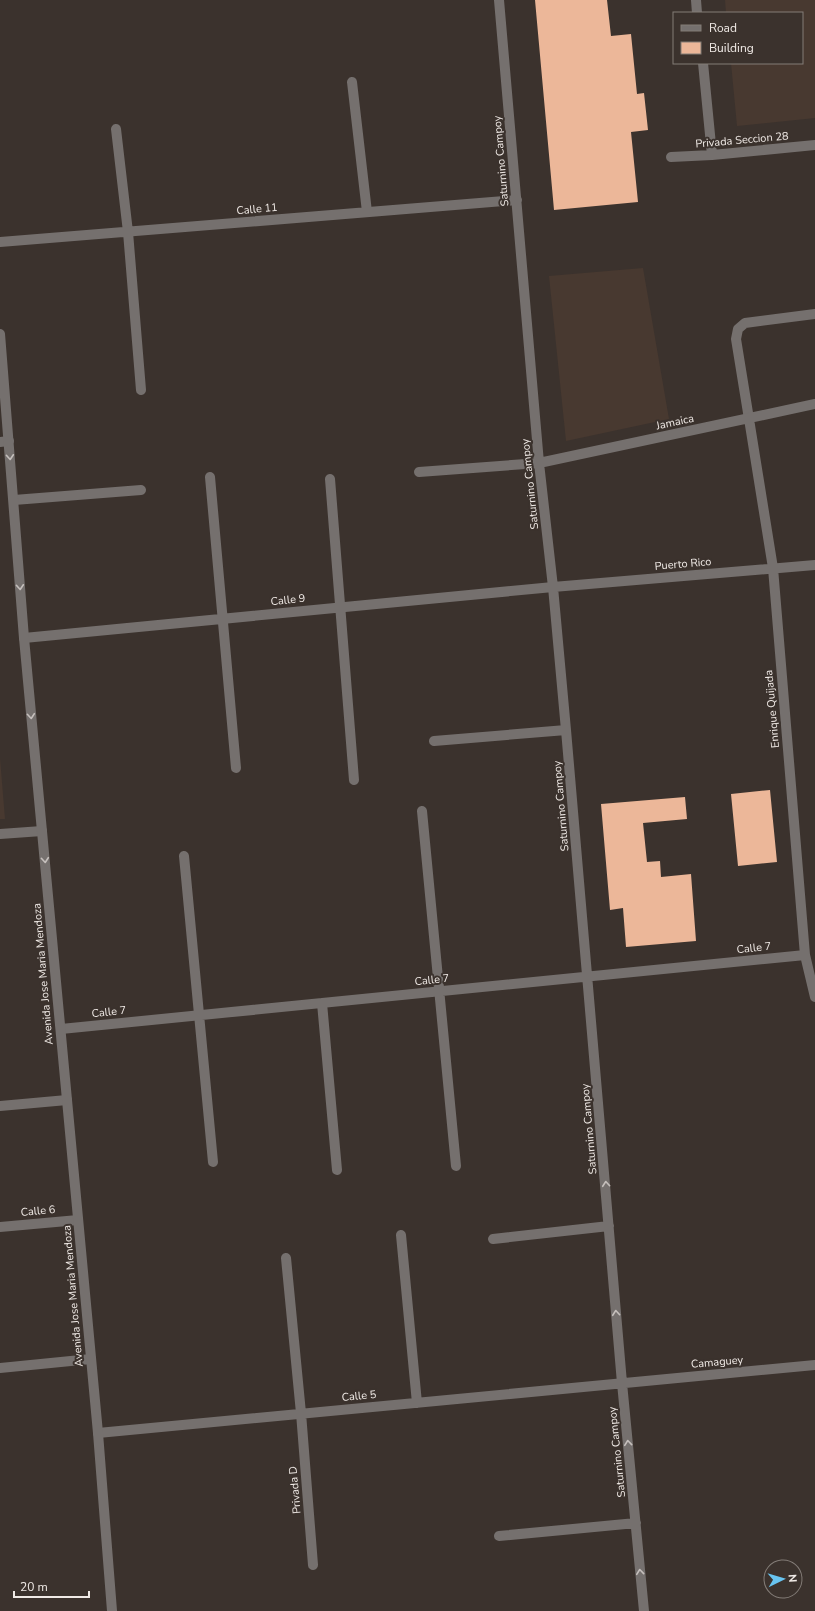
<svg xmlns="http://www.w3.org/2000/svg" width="815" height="1611" font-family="'Nunito Sans',sans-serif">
	<rect width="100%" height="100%" fill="#3b322d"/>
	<!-- built -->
	<path fill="#483930" d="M725,0H815V118L737,126L731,63H802V13H726Z
		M643,268L669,419L566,441L549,276Z
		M0,758L5,819H0Z"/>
	<!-- building -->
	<path fill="#ecb799" d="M535,0H607L611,36L631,34L637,94L644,93L648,130L631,132L638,202L554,210Z
		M770,790L777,862L738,866L731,794Z
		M685,797L687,819L643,823L647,862L660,861L661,877L691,874L696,941L626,947L623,908L610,910L601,804Z"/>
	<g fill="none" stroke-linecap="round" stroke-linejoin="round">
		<!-- service -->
		<path stroke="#75706e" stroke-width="10" d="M749,419L736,339L738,329L745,323L815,314"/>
		<!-- minor -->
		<path stroke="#75706e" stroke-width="10" d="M499,0L539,463L553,587L566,730L622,1383L644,1611
			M696,0L697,13
			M703,63L712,155
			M352,82L367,212
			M116,129L128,232L141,390
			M671,157L712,155L815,145
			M0,242L517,200
			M749,419L773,568L805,955L815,997
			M0,442L9,441
			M419,472L539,463L815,404
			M210,477L236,768
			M330,479L354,780
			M14,500L141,490
			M24,638L553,587L815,565
			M434,741L566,730
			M422,811L456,1166
			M0,834L42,831
			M184,856L213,1162
			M322,1003L337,1170
			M61,1029L805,955
			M0,1106L67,1100
			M0,1227L78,1220
			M401,1235L417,1403
			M493,1239L609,1226
			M286,1258L301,1413L313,1565
			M0,1368L91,1359
			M98,1433L815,1365
			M499,1536L636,1523"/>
		<!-- tertiary -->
		<path stroke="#75706e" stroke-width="10" d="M0,334L24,638L98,1433L112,1611"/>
	</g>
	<!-- one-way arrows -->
	<defs><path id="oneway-chevron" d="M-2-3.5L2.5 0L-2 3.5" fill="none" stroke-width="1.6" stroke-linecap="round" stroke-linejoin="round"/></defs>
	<g stroke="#c5bfbc">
		<use href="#oneway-chevron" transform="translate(10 457) rotate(86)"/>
		<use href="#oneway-chevron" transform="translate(20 587) rotate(86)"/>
		<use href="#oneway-chevron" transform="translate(31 716) rotate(85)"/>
		<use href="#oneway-chevron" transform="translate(45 860) rotate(85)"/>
		<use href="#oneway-chevron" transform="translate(606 1184) rotate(-95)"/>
		<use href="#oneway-chevron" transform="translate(616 1313) rotate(-95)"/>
		<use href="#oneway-chevron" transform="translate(628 1443) rotate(-96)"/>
		<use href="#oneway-chevron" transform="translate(640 1572) rotate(-96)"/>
	</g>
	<g text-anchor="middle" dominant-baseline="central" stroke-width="4" stroke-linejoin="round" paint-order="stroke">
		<!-- street labels -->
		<g font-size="11" fill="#f0eae6" stroke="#3b322d">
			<text transform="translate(742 140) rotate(-5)">Privada Seccion 28</text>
			<text transform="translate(501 161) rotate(-95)">Saturnino Campoy</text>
			<text transform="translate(257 209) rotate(-5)">Calle 11</text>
			<text transform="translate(675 422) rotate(-12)">Jamaica</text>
			<text transform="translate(530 484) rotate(-96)">Saturnino Campoy</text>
			<text transform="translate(683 564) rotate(-5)">Puerto Rico</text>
			<text transform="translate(288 600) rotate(-6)">Calle 9</text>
			<text transform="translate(772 709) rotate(-95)">Enrique Quijada</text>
			<text transform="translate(561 806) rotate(-95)">Saturnino Campoy</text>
			<text transform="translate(754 948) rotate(-6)">Calle 7</text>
			<text transform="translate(43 974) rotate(-95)">Avenida Jose Maria Mendoza</text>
			<text transform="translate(432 980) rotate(-6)">Calle 7</text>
			<text transform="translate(109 1012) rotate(-6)">Calle 7</text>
			<text transform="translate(589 1129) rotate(-95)">Saturnino Campoy</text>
			<text transform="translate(38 1211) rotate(-5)">Calle 6</text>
			<text transform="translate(73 1296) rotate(-95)">Avenida Jose Maria Mendoza</text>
			<text transform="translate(717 1362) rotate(-5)">Camaguey</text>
			<text transform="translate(359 1396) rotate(-5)">Calle 5</text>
			<text transform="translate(617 1452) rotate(-96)">Saturnino Campoy</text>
			<text transform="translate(295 1490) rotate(-95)">Privada D</text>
		</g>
	</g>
	<!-- legend -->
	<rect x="673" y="12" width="130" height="52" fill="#3b322d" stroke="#837c77"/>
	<rect x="681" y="25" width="20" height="6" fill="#75706e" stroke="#837c77"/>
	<text x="709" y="32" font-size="12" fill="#f0eae6">Road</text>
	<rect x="681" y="42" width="20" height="12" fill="#ecb799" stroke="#837c77"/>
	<text x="709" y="52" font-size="12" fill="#f0eae6">Building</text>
	<!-- north arrow -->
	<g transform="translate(783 1579) rotate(85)"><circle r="19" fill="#3b322d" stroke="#837c77"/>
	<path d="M0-3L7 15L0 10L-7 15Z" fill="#68c4f0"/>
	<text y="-6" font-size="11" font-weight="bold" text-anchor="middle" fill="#f0eae6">N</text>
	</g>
	<!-- scale -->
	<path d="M14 1591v6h75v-6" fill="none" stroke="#f0eae6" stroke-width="2"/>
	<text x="20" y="1591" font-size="12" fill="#f0eae6" stroke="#3b322d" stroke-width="3" paint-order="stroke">20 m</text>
</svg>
